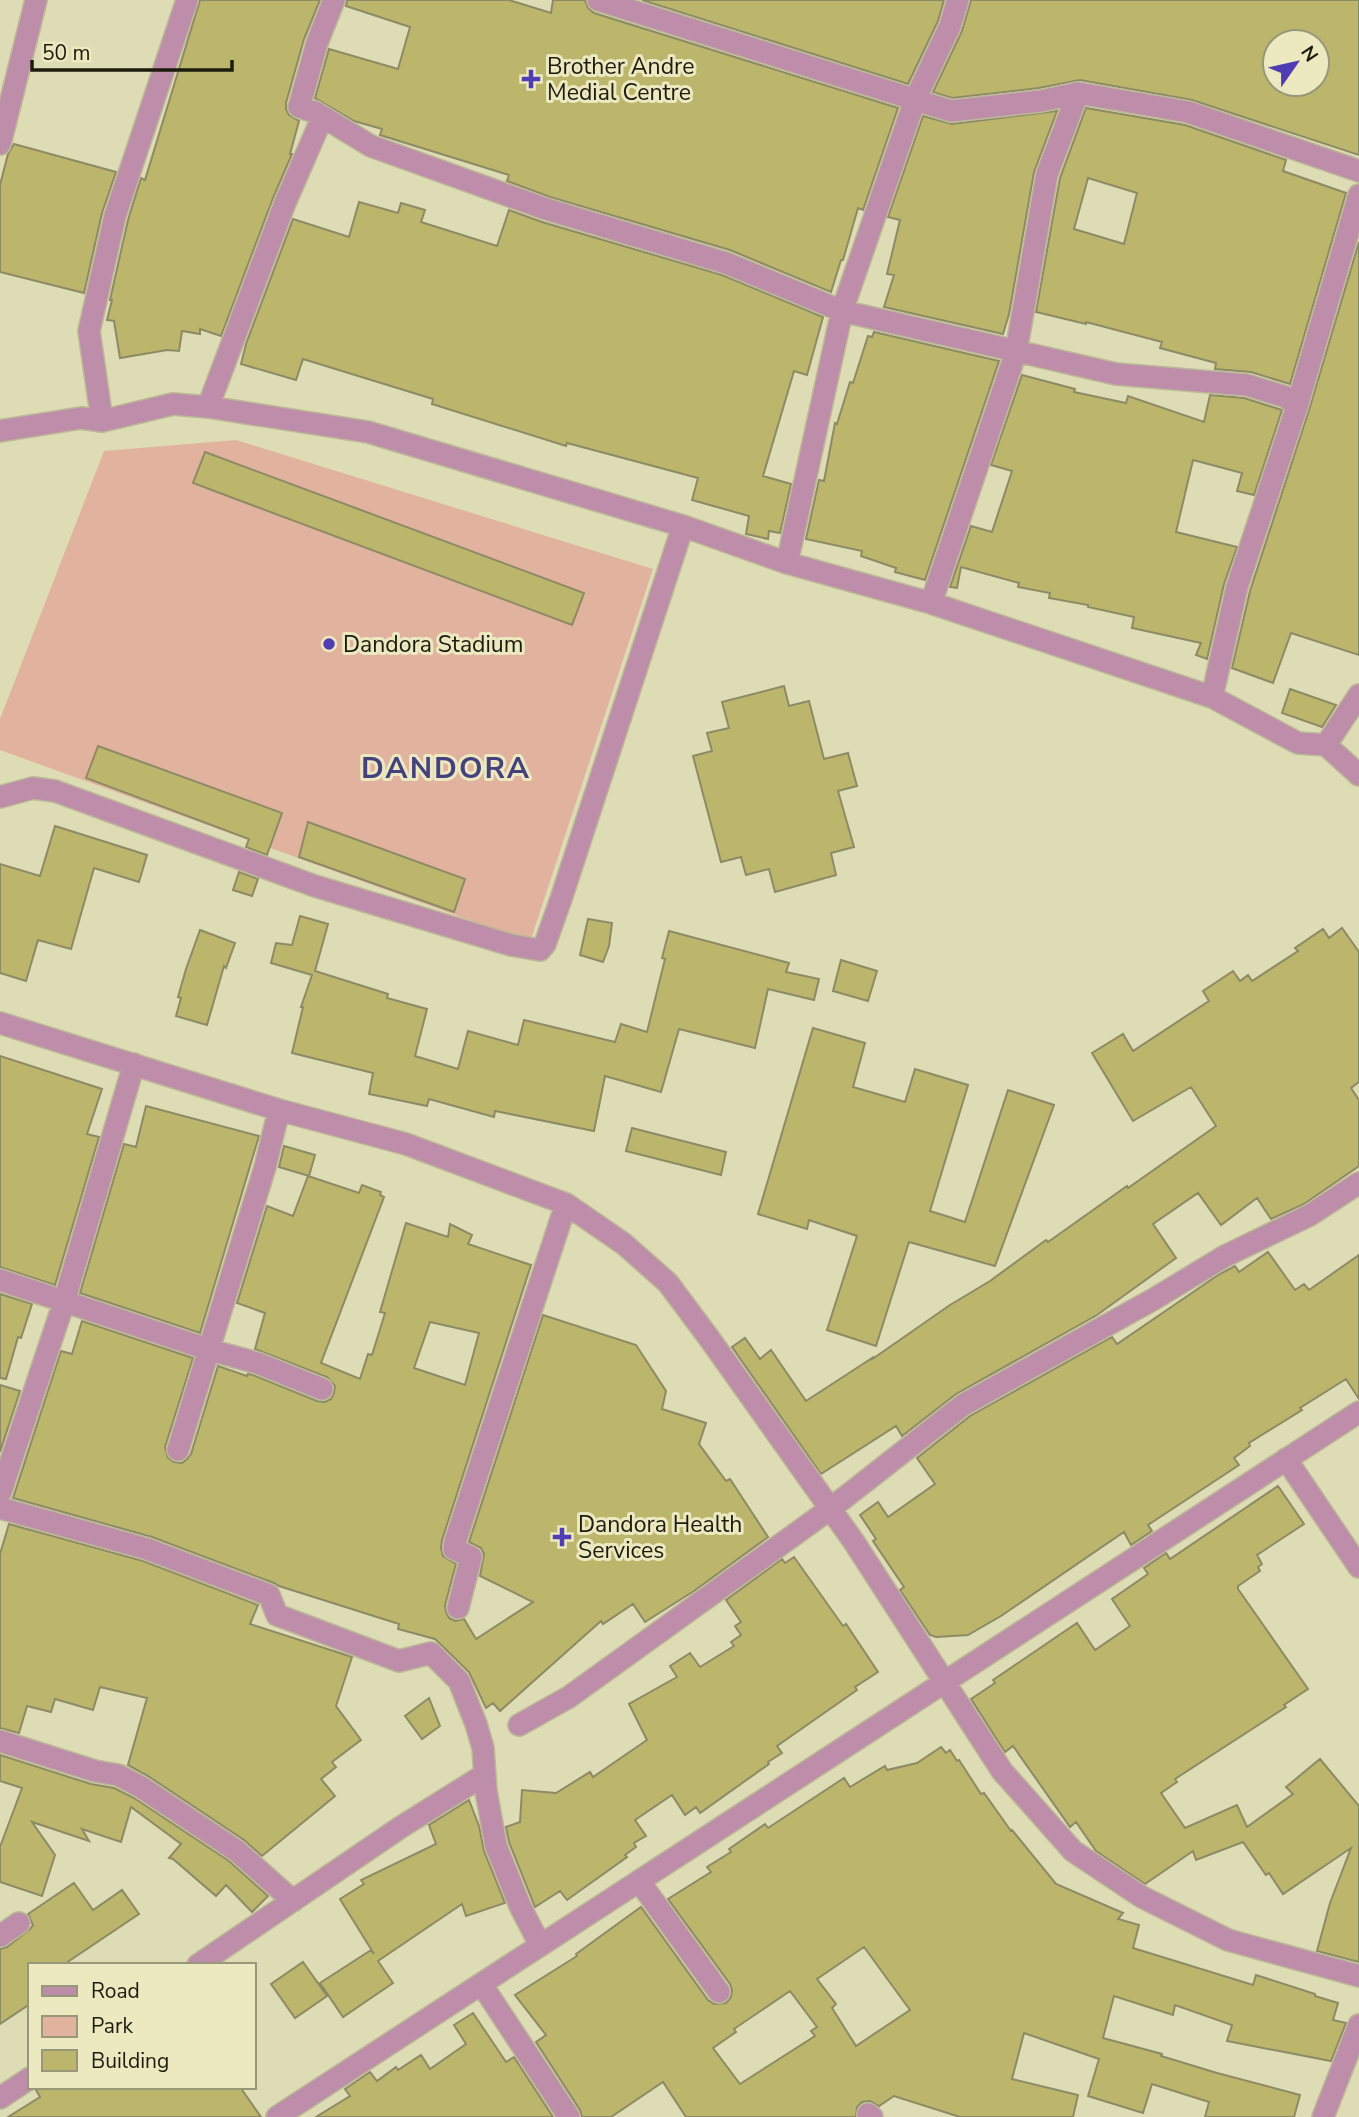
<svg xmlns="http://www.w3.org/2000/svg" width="1359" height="2117" font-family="'Nunito Sans',sans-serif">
	<rect width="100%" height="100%" fill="#dedcb4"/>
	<!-- park -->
	<path fill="#e1b39f" d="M236,440L653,569L530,942L0,750V719L104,451Z"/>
	<!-- building -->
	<path fill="#bcb66d" stroke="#8d8a65" stroke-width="2" fill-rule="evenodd" d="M200,0H320L304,39L286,103V109L289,115L299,121L290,154H292L273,198L221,336L200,329V334L182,331L179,351L167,350L120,358L114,321L107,320L112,300H110L128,220L141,178L145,180Z
		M347,0H509L551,13L553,0H585L588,8L594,13L898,108L863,210L858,208L843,260H841L831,292L730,250L550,197L507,181L509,175L380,135L382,129L354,121L315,98L329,49L398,69L410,27L346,6Z
		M642,0H944L938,21L908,84Z
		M971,0H1359V155L1192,100L1080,80L1039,88L952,98L933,92L962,31ZM1275,42H1317V84H1275Z
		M1086,108L1185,125L1286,160L1283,171L1346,193L1290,384L1251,372L1215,369L1216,363L1160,348L1162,342L1086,322V324L1036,312L1060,178ZM1088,178L1137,193L1124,244L1074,229Z
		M1057,111L1034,172L1009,314L1003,334L884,307L894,275L887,274L900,220L888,217L923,116L952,124Z
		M14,144L116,172L102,213L84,293L0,272V185L8,154Z
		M359,202L398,213L401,203L425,210L421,222L497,246L509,210L542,222L722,275L823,317L807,375L794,371L763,476L791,484L780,533L769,531L768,539L746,534L749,516L692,500L698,478L567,443L566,446L432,404L433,399L303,359L296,380L241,364L246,344L293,219L349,237Z
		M1359,242V655L1291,633L1273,683L1232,668L1250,591L1309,410Z
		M874,332L999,361L925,580L895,572L896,568L861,556L862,551L806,539L819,480L824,481L835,423L837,424L850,382L853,383L868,336L872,337Z
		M1022,375L1075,389L1074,392L1126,403L1128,396L1204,422L1210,395L1244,398L1282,410L1254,495L1237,491L1242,473L1193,460L1176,532L1237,547L1224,584L1207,659L1196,655L1201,643L1132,628L1134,617L1088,607V605L1049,598L1050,593L1018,587L1019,583L961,567L957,588L950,587L971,526L992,532L1012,471L991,465Z
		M205,452L584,593L572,625L193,483Z
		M784,686L789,706L809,701L824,759L848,753L857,786L838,791L854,847L831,853L836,875L775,892L769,869L746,875L741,857L721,862L693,756L712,751L707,733L729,728L722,702Z
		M1290,689L1336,705L1322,727L1282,713Z
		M98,746L282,813L267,855L246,847L249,839L86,778Z
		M308,822L465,879L454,912L299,857Z
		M55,826L147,855L139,882L94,868L71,949L38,940L26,981L0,973V864L40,876Z
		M239,872L258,879L252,896L233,890Z
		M300,916L328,924L315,971L388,994L387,998L427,1009L415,1056L458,1069L468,1031L518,1045L524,1020L615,1042L621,1024L647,1032L665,959L662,958L669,931L789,963L786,972L819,979L814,1000L768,989L755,1048L679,1029L661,1092L605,1076L594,1131L495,1111L494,1117L429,1099L427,1106L369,1094L373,1073L292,1053L303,1007H301L312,975L271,963L276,943L292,945Z
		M588,919L612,923L609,946L603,962L580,955Z
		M1342,928L1359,952V1082L1351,1088L1359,1100V1166L1304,1204L1271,1219L1257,1198L1221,1225L1198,1193L1153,1224L1176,1258L1097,1315L956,1394L902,1436L896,1426L821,1474L732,1347L745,1338L760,1359L771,1350L806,1401L872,1358L871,1360L950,1305L990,1281L1046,1240L1048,1242L1127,1186L1128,1188L1216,1126L1191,1087L1133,1121L1092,1053L1123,1034L1133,1051L1209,1001L1203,991L1233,971L1240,981L1248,975L1252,981L1298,951L1295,948L1323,929L1329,938Z
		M200,930L235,943L226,968L224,966L207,1025L176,1016L181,998L178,997L186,969Z
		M841,960L877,971L868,1001L833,991Z
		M813,1028L865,1043L853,1087L905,1102L915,1069L968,1085L930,1211L965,1222L1008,1090L1054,1105L995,1266L909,1242L876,1346L827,1330L857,1236L809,1220L807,1229L758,1214Z
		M0,1056L102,1089L87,1134L99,1137L55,1285L0,1267Z
		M146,1106L259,1136L200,1333L80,1293L124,1144L136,1147Z
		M632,1128L726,1152L721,1175L626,1151Z
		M284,1146L315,1155L309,1176L279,1167Z
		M308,1176L359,1193L362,1185L381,1192L380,1195L384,1197L321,1363L360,1379L368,1354L372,1355L385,1313L380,1312L406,1223L448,1237L450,1224L472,1235L468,1244L531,1265L442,1540L441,1548L443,1556L456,1564L445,1605L446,1612L449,1618L455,1621L464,1619L476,1639L533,1602L480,1576L484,1554L481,1548L469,1542L543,1315L636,1345L666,1391L662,1409L706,1423L699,1444L726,1481L730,1479L768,1537L694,1591L645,1622L633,1604L603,1624L601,1621L500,1711L493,1703L486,1708L469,1672L435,1639L398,1629L399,1624L279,1586L274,1583L152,1537L13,1498L61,1351L72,1354L82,1321L193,1358L165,1447L168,1458L174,1462L182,1463L187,1459L191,1454L218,1366L247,1376L248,1374L253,1375L317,1401L325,1402L331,1399L334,1393L335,1386L327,1377L255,1349L265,1313L237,1303L267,1206L293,1216ZM430,1322L479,1333L465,1385L414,1368Z
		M1268,1252L1295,1290L1304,1284L1309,1290L1359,1255V1399L1346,1379L1300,1408L1302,1410L1249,1443L1250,1446L1234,1458L1239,1465L1148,1525L1152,1531L1131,1545L1124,1532L1001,1616L968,1635L936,1637L930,1635L900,1590L904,1587L873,1541L876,1539L860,1515L878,1502L888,1517L935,1484L917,1458L970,1416L1112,1337L1117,1344L1218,1275L1235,1266L1239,1272Z
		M0,1294L32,1304L21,1338L18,1337L6,1379L0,1378Z
		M0,1385L20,1391L0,1452Z
		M1278,1486L1304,1524L1257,1555L1262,1564L1258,1567L1260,1571L1238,1586V1589L1308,1689L1284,1705L1286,1707L1175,1779L1177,1782L1161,1793L1185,1828L1237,1805L1247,1827L1293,1794L1286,1787L1320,1759L1359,1806V1962L1317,1951L1330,1903L1351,1848L1283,1894L1269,1873L1266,1875L1243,1842L1196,1860L1193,1851L1145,1884L1096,1851L1076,1822L1070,1827L1013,1746L1005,1752L971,1699L995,1683L993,1680L1077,1623L1095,1650L1130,1626L1112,1599L1148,1574L1144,1568L1166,1553L1170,1559Z
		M9,1524L143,1561L258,1605L250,1624L352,1657L336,1706L361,1740L332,1762L336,1767L321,1779L335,1796L262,1856L244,1840L148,1776L128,1765L147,1698L100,1687L93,1710L55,1699L51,1712L27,1706L19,1733L0,1728V1554Z
		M794,1557L843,1626L846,1624L878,1672L855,1687L857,1690L777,1746L782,1753L768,1762L769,1764L700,1813L696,1807L685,1815L672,1795L635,1820L646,1836L634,1843L636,1847L625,1855L627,1857L567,1900L560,1891L535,1907L509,1842L506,1827L520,1822L522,1790L556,1793L590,1772L593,1777L647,1740L629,1704L677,1677L670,1666L690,1653L700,1667L734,1646L731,1642L741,1635L735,1626L741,1622L726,1600L782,1559L785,1563Z
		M429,1698L440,1726L422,1739L405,1716Z
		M941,1747L946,1753L950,1750L957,1761L959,1760L981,1794L984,1793L1011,1831L1012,1830L1056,1884L1123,1913L1118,1919L1139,1925L1133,1948L1253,1985L1256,1975L1315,1994V1996L1338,2003L1333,2020L1346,2023L1331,2061L1227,2041L1232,2025L1175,2005L1173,2015L1114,1996L1103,2038L1162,2054L1161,2056L1217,2073L1300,2095L1294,2117H1205L1209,2102L1152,2084L1143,2113L1088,2096L1099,2059L1024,2033L1012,2079L1078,2095L1073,2117H960L894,2096L879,2106L870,2101L862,2102L857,2107L856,2117H686L663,2082L611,2117H582L580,2110L536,2042L546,2035L515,1995L577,1956L576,1954L641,1907L708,2000L714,2004L726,2003L731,1997L732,1990L730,1984L668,1899L711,1872L707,1867L731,1852L729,1849L765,1824L768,1828L844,1778L850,1787L885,1766L887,1770L917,1763ZM864,1947L910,2010L856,2046L832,2008L836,2004L817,1979ZM790,1991L817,2027L811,2031L815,2036L740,2084L713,2048L736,2032L734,2029Z
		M0,1755L91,1784L114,1788L134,1798L229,1861L268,1896L252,1912L226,1885L216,1896L173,1859L169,1858L181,1844L131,1807L121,1842L82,1829L89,1841L32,1822L55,1855L42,1896L0,1882V1847L22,1788L0,1781Z
		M469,1800L479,1826L484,1851L505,1903L466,1916L462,1904L378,1961L393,1983L343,2017L320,1983L371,1950L374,1954L340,1899L364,1884L361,1880L436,1844L429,1825Z
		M74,1883L93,1910L122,1890L139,1914L63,1965H30V2004L0,2024V1949L7,1947L30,1929L33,1925L28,1914Z
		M303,1962L327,1996L295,2018L271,1984Z
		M473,2013L506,2062L514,2057L553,2117H316L350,2096L345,2089L370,2072L377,2081L396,2067L398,2070L421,2055L430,2069L466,2044L454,2025Z
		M39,2087H240L261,2117H8L40,2097L36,2090Z"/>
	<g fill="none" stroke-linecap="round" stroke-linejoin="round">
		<defs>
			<path id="minor" d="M334,0L317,43L299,107L315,112L371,146L546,209L726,263L842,311L1116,374L1247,385L1286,397L1297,406
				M598,0L951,111L1041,101L1078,93L1188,112L1359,171
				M0,144L36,0
				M208,407L285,203L322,118
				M102,421L89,331L115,216L187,0
				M0,431L81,418L102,421L173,404L208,407L368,432L683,526L787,563L931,603L1212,697L1298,743L1326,745L1359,775
				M787,563L842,311L915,100L950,26L958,0
				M931,603L1016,352L1047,174L1078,93
				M1212,697L1237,587L1297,406L1359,195
				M1326,745L1359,695
				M0,797L33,788L55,791L315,886L511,945L540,950L545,944L561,899L683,526
				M0,1023L279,1110L406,1144L566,1204L624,1244L668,1283L709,1338L854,1542L1002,1771L1073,1851L1142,1897L1228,1940L1359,1976
				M0,1280L210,1350L257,1363L322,1389
				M178,1450L265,1167L279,1110
				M1286,1459L1359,1567
				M0,1494L64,1302L134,1064
				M0,1508L147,1549L269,1595L277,1615L399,1661L431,1653L459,1681L476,1724L483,1748L486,1791L496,1846L520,1906L540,1945
				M458,1608L471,1557L454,1549L455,1542L566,1204
				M519,1725L569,1697L830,1509L963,1405L1154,1299L1225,1256L1310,1215L1359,1183
				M0,1741L95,1771L118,1775L141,1787L237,1851L293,1901
				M639,1881L719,1992
				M0,1936L19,1923
				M198,1965L401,1827L484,1775
				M482,1985L569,2117
				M0,2098L30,2078
				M868,2114L872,2117
				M277,2117L1359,1412
				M1323,2117L1359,2025"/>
		</defs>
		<!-- minor casing -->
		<use href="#minor" stroke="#bbb996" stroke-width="24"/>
		<!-- minor -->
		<use href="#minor" stroke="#be8da9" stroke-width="21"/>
	</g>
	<!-- markers -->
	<g fill="#503cb3" stroke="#ece9c1" stroke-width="2.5">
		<path d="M527.5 68.5h7v7h7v7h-7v7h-7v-7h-7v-7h7z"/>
		<circle cx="329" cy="644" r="7"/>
		<path d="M558.5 1526.5h7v7h7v7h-7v7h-7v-7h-7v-7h7z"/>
	</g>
	<g text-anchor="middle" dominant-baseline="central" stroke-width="6" stroke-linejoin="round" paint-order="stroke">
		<!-- poi labels -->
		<g font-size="23" fill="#1d1b0d" stroke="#ece9c1" text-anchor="start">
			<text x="547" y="66">Brother Andre<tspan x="547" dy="26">Medial Centre</tspan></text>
			<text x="343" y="644">Dandora Stadium</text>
			<text x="578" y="1524">Dandora Health<tspan x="578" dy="26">Services</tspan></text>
		</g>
		<!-- district labels -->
		<g font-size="30" font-weight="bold" letter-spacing="2" fill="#45417e" stroke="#ece9c1">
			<text x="446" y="768">DANDORA</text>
		</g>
	</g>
	<!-- legend -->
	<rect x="28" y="1963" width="228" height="126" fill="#ece9c1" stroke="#999779" stroke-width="2"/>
	<rect x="42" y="1986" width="35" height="10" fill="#be8da9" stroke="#999779" stroke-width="2"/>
	<text x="91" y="1998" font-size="21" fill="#1d1b0d">Road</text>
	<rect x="42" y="2016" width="35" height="21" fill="#e1b39f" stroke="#999779" stroke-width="2"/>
	<text x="91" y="2033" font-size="21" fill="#1d1b0d">Park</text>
	<rect x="42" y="2050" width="35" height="21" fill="#bcb66d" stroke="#999779" stroke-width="2"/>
	<text x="91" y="2068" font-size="21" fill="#1d1b0d">Building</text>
	<!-- north arrow -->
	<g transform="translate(1296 63) rotate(56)"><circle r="33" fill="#ece9c1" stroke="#999779" stroke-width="2"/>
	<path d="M0-5L12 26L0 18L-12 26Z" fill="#503cb3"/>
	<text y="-10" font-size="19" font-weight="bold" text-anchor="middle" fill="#1d1b0d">N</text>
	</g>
	<!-- scale -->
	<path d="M32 60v10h200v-10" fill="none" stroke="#1d1b0d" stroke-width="3.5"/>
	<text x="42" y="60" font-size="21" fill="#1d1b0d" stroke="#ece9c1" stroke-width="5" paint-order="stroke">50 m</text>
</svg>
